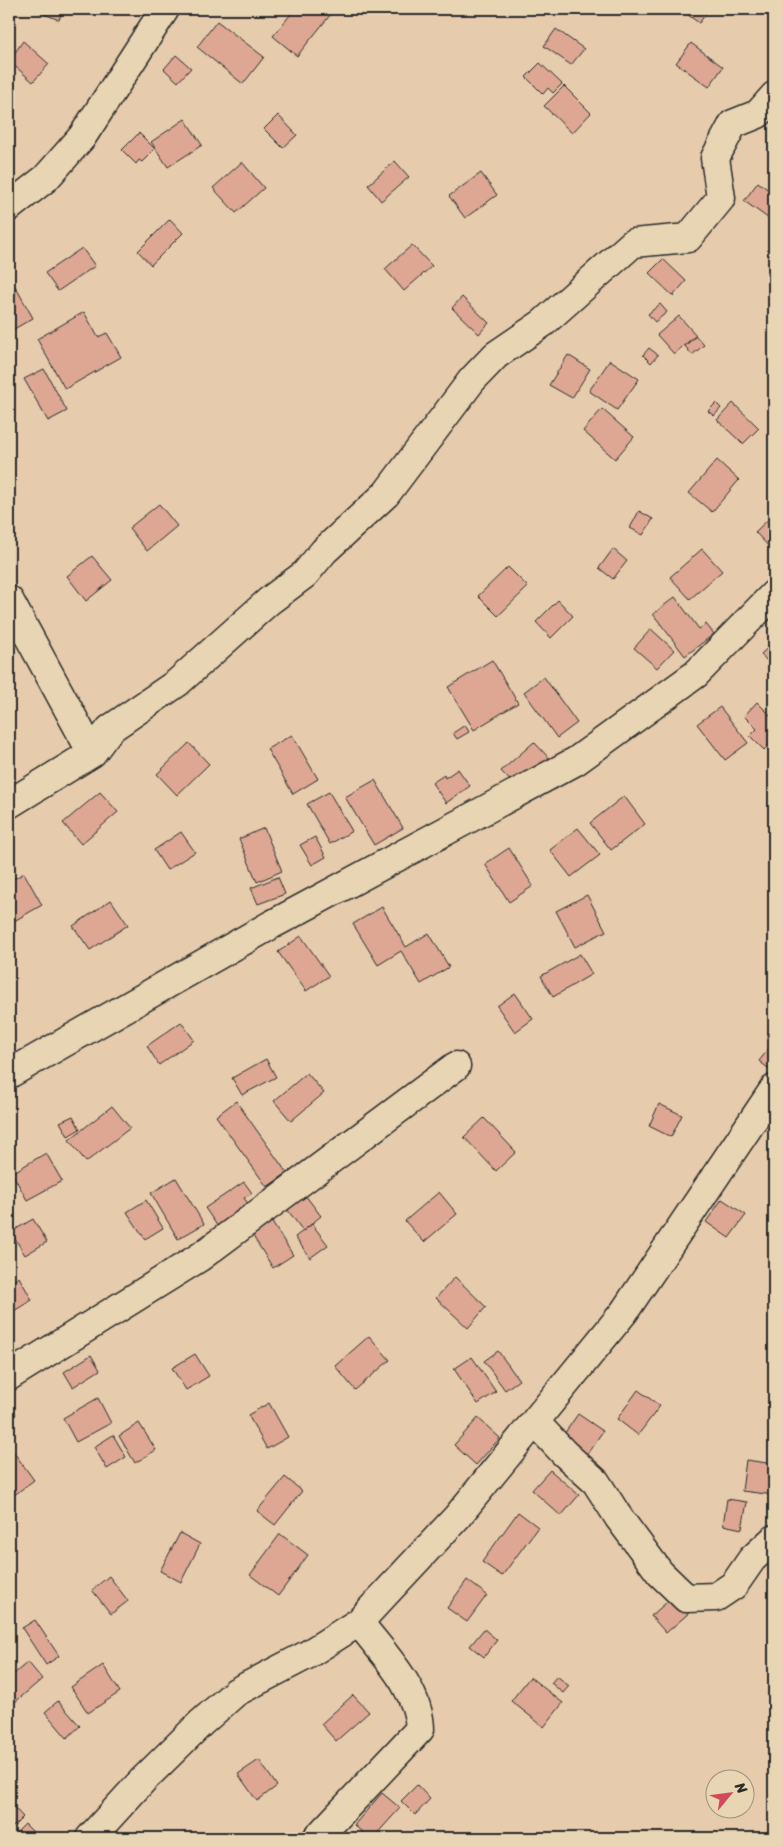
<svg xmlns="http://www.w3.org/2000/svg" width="783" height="1847" font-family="Sriracha,sans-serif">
	<rect width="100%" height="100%" fill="#e6ccad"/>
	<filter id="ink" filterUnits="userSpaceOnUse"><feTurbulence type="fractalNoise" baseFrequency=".02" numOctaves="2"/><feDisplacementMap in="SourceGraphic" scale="10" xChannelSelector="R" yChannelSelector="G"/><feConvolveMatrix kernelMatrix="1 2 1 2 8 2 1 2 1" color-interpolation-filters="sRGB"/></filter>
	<g filter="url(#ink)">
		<!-- building -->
		<path fill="#dda794" stroke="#2b2b2b" d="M32,9H63L59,20Z
			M295,9H325L331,14L297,56L273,36Z
			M692,9H705L708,11L699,23L688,15Z
			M217,21L264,57L243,84L197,47Z
			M556,29L584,49L571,65L544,46Z
			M23,41L49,64L33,82L9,61Z
			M691,43L723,67L709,87L676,63Z
			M176,55L191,68L178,82L164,69Z
			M540,63L562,84L553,93L548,88L543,94L526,77Z
			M564,86L591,113L572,133L544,106Z
			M278,115L297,135L283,148L264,129Z
			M185,119L202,145L168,167L151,142Z
			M139,133L155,149L142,162L139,160L136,164L122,150Z
			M395,161L409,177L381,201L368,185Z
			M242,162L264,188L236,213L213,188Z
			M481,173L497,195L465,218L449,196Z
			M758,182L774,194V217L772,221L744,201Z
			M170,219L183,233L151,265L138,251Z
			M412,245L432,266L404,291L385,269Z
			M82,248L95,266L58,291L45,273Z
			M663,259L686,281L673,296L649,273Z
			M15,286L33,318L9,332V289Z
			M462,297L489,323L479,334L452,308Z
			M660,304L667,312L655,322L648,314Z
			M84,312L98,337L107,333L121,357L65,389L37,339Z
			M679,316L696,335L674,354L657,335Z
			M696,336L704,345L692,355L685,346Z
			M649,348L658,355L651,363L643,355Z
			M568,355L590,369L572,398L549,385Z
			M610,360L639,379L617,410L589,391Z
			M44,369L67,411L48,421L24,379Z
			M716,403L721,408L714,416L708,411Z
			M733,403L759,428L743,444L717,420Z
			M602,409L634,437L615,459L583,431Z
			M717,460L739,480L712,512L689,493Z
			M159,504L177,526L147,551L129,528Z
			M639,511L653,519L643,535L630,528Z
			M774,514V552L755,532Z
			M613,549L627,561L613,579L599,568Z
			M702,549L722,571L690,599L670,577Z
			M92,556L112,580L86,601L67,576Z
			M508,567L528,587L498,616L478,596Z
			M675,597L699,629L706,624L714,634L685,656L653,614Z
			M558,600L573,616L551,638L536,622Z
			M651,629L674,650L657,668L634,648Z
			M774,642V669L761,654Z
			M492,660L518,703L474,730L448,687Z
			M544,677L577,723L557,738L524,692Z
			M757,702L774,719V739L764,750L750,736L757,729L744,716Z
			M720,707L748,743L725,760L697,724Z
			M465,725L469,732L457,739L453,733Z
			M292,735L318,779L293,794L267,749Z
			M534,742L549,758L516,787L501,771Z
			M189,743L209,764L177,795L157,774Z
			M458,769L470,786L446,803L432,783L444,775L445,778Z
			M375,780L403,828L374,845L345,797Z
			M100,792L118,812L81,844L63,823Z
			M329,792L352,831L330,844L307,804Z
			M624,796L645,824L611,850L590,823Z
			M264,828L282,871L257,882L239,839Z
			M578,828L600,855L571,877L550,850Z
			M181,832L195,852L167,870L154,850Z
			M315,837L326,857L312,865L300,845Z
			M509,848L533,886L509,902L485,864Z
			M24,873L42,905L9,924V882Z
			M278,877L285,894L258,904L251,888Z
			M587,895L606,931L575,947L556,911Z
			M111,900L128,925L90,950L73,926Z
			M382,907L406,947L429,933L449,967L421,984L401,951L378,965L353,924Z
			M301,936L329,976L306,991L278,952Z
			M580,954L592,974L553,997L541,976Z
			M515,993L533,1019L515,1032L497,1006Z
			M181,1022L194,1040L159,1065L147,1046Z
			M774,1042V1071L773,1072L759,1061Z
			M266,1059L276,1077L242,1095L232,1078Z
			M307,1073L324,1093L291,1121L274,1101Z
			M236,1101L287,1173L267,1187L216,1116Z
			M659,1104L682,1115L671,1137L649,1126Z
			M112,1106L130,1128L86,1162L69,1140Z
			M73,1116L80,1129L68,1136L60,1122Z
			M484,1118L516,1152L496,1171L464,1137Z
			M46,1153L62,1181L27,1200L12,1173Z
			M176,1178L204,1224L178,1239L151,1193Z
			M244,1182L252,1193L244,1198L249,1205L218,1227L205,1208Z
			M302,1191L321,1216L303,1231L284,1205Z
			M439,1192L457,1214L424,1242L405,1221Z
			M722,1199L746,1215L729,1238L706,1222Z
			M146,1200L163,1228L145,1239L127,1212Z
			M33,1219L47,1242L25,1255L11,1232Z
			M271,1221L293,1255L273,1268L251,1233Z
			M312,1224L328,1245L310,1258L295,1237Z
			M19,1277L32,1300L9,1314V1284Z
			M455,1277L486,1307L468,1328L436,1298Z
			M369,1336L390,1360L355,1390L335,1366Z
			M498,1351L519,1380L505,1390L484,1361Z
			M195,1354L209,1376L186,1390L172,1368Z
			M91,1355L100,1370L73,1387L64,1372Z
			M472,1357L496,1392L478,1404L454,1369Z
			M638,1390L660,1406L638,1435L617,1419Z
			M98,1398L111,1423L76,1442L63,1418Z
			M269,1403L288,1437L267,1449L248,1415Z
			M578,1414L603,1431L587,1454L562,1437Z
			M478,1418L500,1438L476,1465L454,1445Z
			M139,1423L156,1450L135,1463L119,1436Z
			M113,1435L126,1457L107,1469L94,1447Z
			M12,1450L34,1480L9,1499V1452Z
			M746,1460L774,1464V1495L742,1491Z
			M550,1470L579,1495L561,1516L532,1490Z
			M285,1477L302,1491L275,1525L257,1511Z
			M727,1499L747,1502L742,1529L723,1525Z
			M518,1512L538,1527L502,1576L482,1562Z
			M180,1533L200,1544L181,1582L160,1571Z
			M280,1534L308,1555L278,1596L250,1575Z
			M109,1576L128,1601L111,1614L92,1590Z
			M467,1580L487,1595L467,1622L447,1608Z
			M675,1595L690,1612L666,1633L651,1616Z
			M35,1620L59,1656L46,1665L22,1628Z
			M484,1629L497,1640L484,1657L470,1646Z
			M28,1662L42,1679L14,1703L9,1696V1678Z
			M103,1665L120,1692L88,1713L71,1687Z
			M557,1676L569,1686L563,1693L551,1683Z
			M530,1677L563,1703L544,1727L511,1701Z
			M353,1695L369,1712L336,1741L321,1724Z
			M58,1701L80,1726L67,1738L45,1712Z
			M259,1760L277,1786L257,1801L238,1774Z
			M417,1785L430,1799L415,1815L401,1801Z
			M382,1793L400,1808L373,1838H369L354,1825Z
			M9,1802L23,1817L12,1828L9,1825Z
			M25,1824L38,1837L36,1838H22L16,1833Z"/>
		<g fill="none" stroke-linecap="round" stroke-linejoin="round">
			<defs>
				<path id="minor" d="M9,207L46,178L82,137L165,9
					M9,600L92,753
					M9,804L92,753L110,729L177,683L269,601L305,574L324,551L386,494L472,380L496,355L543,323L633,243L688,238L721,198L715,158L733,124L758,114L774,96
					M9,1074L271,925L576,761L696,674L774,594
					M9,1376L200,1257L456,1066
					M535,1422L564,1453L596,1482L619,1518L660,1573L686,1598L716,1597L734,1585L752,1559L774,1539
					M90,1838L143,1780L201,1723L236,1692L307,1655L359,1622
					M317,1838L420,1729C419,1688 382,1653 359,1622L457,1517L624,1312L774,1089"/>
			</defs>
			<!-- minor casing -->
			<use href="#minor" stroke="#2b2b2b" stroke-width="31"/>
			<!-- minor -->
			<use href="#minor" stroke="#e8d5b3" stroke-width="28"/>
		</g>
	</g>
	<!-- margin -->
	<rect width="783" height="1847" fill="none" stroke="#e8d5b3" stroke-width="30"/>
	<rect x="15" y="15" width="753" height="1817" fill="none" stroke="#2b2b2b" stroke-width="2" filter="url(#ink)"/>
	<!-- north arrow -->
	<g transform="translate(730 1794) rotate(61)"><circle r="24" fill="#e8d5b3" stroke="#9c917d"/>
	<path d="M0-4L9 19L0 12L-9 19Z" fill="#d1495b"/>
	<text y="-8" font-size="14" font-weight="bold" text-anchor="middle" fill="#2b2b2b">N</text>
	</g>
</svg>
